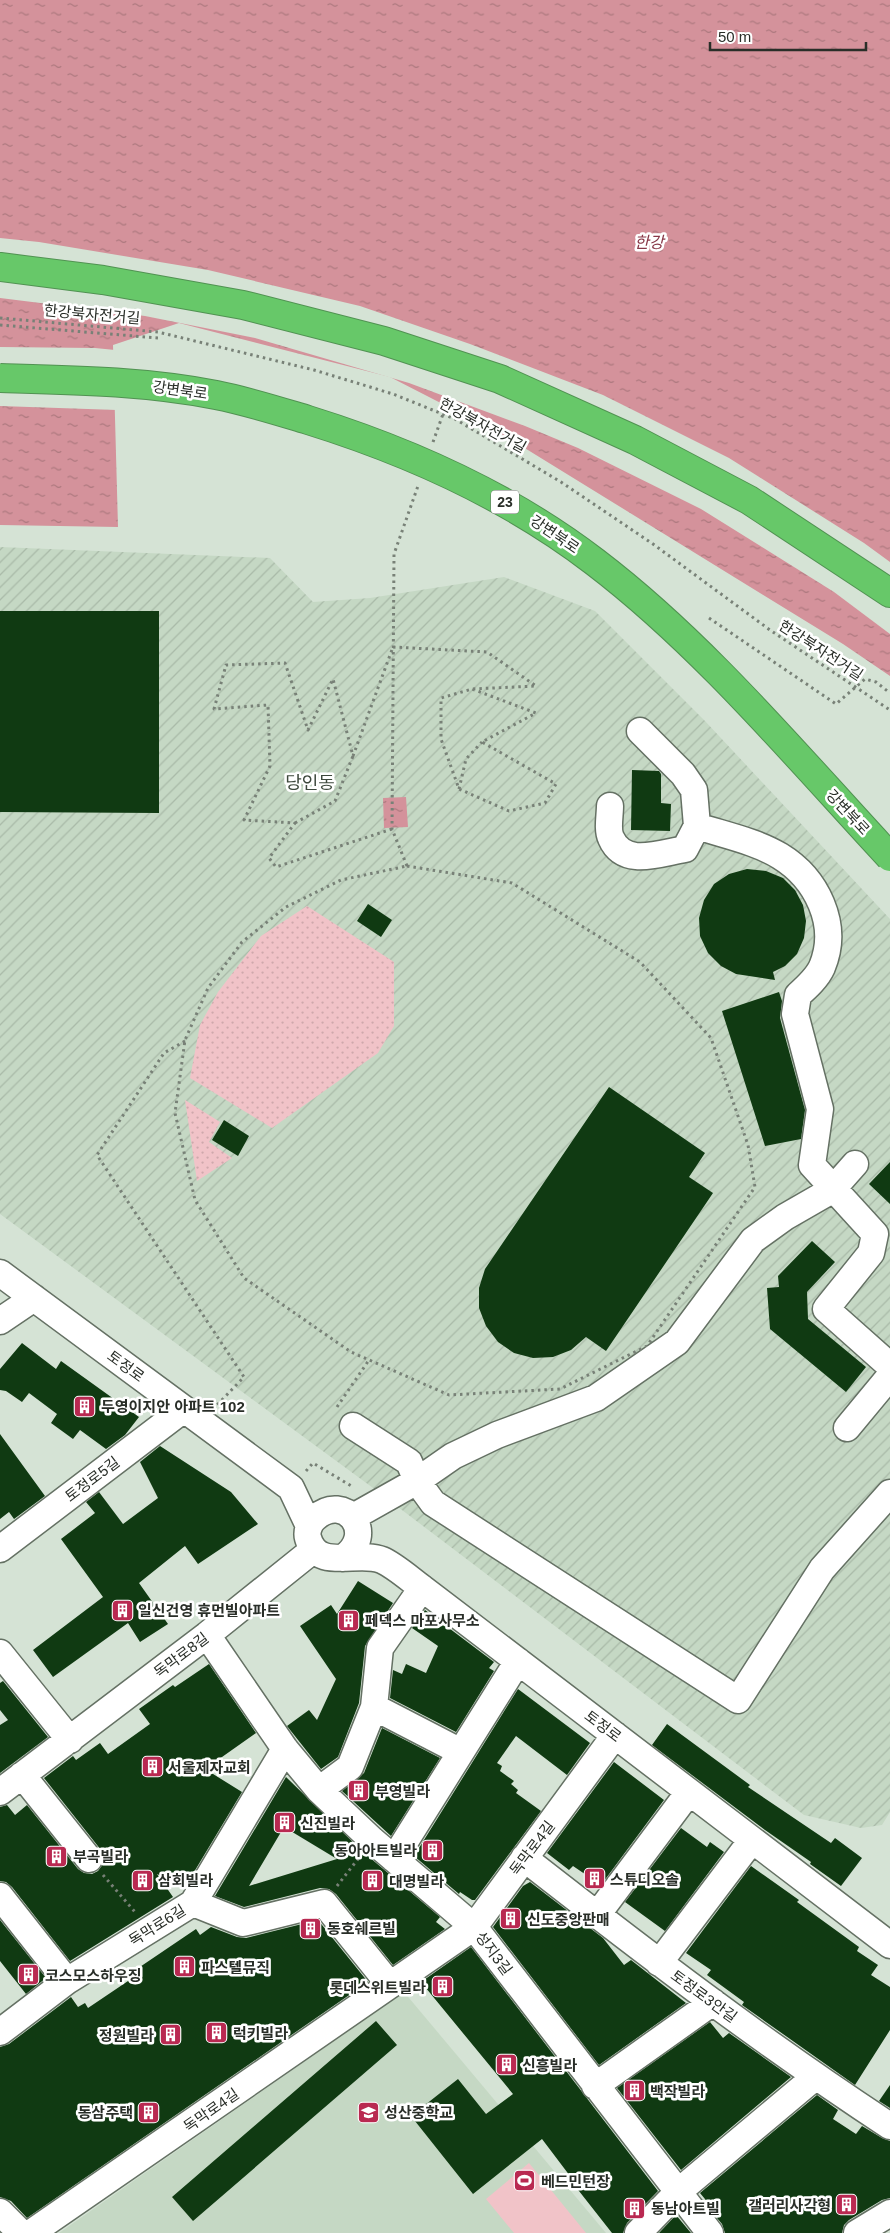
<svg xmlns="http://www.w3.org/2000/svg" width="890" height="2233" font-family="Helvetica,'Noto Sans KR',sans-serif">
	<defs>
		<pattern id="industrial-furrows" width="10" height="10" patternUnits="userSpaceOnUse" patternTransform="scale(1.25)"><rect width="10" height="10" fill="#c5d8c4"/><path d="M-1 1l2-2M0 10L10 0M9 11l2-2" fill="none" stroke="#a9baa8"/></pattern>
		<pattern id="grass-dots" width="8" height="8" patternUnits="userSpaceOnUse" patternTransform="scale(1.25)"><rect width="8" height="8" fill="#f1c3c8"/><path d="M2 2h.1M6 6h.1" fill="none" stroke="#cfa8ac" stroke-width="1.8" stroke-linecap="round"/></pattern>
		<pattern id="water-ripples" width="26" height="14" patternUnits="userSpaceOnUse" patternTransform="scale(1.25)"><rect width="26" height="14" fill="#d4929b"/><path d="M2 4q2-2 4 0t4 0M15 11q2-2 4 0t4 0" fill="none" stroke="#ac787e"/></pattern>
	</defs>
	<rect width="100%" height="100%" fill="#d5e3d5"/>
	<!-- built -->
	<path fill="#c5d8c4" d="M404,1992L606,2233H59Z"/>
	<!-- industrial -->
	<path fill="url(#industrial-furrows)" d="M0,547L270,558L313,602L370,598L504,577L595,611L705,721L890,919V1812L882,1825L861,1828L804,1815L369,1485L0,1214Z"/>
	<!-- grass -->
	<path fill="url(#grass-dots)" d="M307,906L394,962V1026L378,1053L272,1128L190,1078L200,1025L218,992L261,936Z
		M185,1100L220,1122L209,1142L232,1158L197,1181Z"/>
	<!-- garden -->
	<path fill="#f1c3c8" d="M529,2163L586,2233H514L486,2199Z"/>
	<!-- water -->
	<path fill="url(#water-ripples)" d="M0,0H890V676L843,644L505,436L390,377L179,323L113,345L118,527L0,525Z
		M406,797L408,827L384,828L383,798Z"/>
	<!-- pier -->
	<path fill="#d5e3d5" d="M0,238L39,242L208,270L360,306L470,344L603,395L729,458L864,543L890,562V634L834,592L701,509L578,448L525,426L409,383L255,338L145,316L0,298Z
		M0,347L95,348L115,350L117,410L0,406Z"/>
	<!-- building -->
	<path fill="#103a12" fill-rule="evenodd" d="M0,611H159V813L0,812Z
		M632,770L659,771L661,774V803L671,804L670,831L631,830Z
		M747,869L766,871L783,878L795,890L803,905L806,921L804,938L797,954L785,966L773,972L775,980L736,974L721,966L708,953L700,936L699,918L704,900L714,884L729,874Z
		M368,904L392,920L381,937L357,921Z
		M779,992L782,1001L780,1018L805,1110L801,1139L765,1146L722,1011Z
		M609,1087L705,1153L689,1177L713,1193L606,1351L586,1337L571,1350L553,1357L533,1358L514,1353L498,1342L486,1326L479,1308V1288L485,1269Z
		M224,1120L249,1136L238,1156L212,1140Z
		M890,1162V1204L869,1184Z
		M812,1241L835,1262L807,1292L808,1319L866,1367L846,1392L770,1329L767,1288L779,1287L778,1276Z
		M22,1343L56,1369L61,1361L139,1417L125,1435L106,1449L80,1430L73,1439L51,1423L57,1414L29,1393L22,1402L6,1391L0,1390V1369Z
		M0,1434L45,1496L14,1519L9,1512L0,1519Z
		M160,1446L231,1492L258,1524L198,1564L185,1546L139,1583L168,1624L140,1642L128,1623L53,1677L33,1650L103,1597L61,1539L95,1513L86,1502L99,1492L123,1524L158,1498L140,1462Z
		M358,1581L393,1603L365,1646L359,1703L338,1757L321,1769L287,1726L309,1710L317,1720L336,1679L300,1626L331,1605L337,1614Z
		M425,1610L494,1662L489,1668L494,1671L456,1732L390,1698L393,1670L402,1674L406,1664L426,1673L438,1646L412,1628Z
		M209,1664L256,1733L205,1769L242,1792L185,1887L157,1874L173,1897L70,1961L12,1887L6,1882L0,1881V1807L7,1805L15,1815L27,1805L78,1869L84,1873L92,1874L98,1871L103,1864L104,1856L101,1850L44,1778L73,1756L76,1760L100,1743L108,1754L150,1724L139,1709L173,1685L175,1687Z
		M3,1681L48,1737L0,1773V1725L8,1720L0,1710V1683Z
		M518,1689L590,1743L567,1775L516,1736L497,1763L502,1766L500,1771L514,1781L511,1784L518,1790L516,1793L541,1811L475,1900H472L460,1892L459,1894L414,1856Z
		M667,1724L750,1785L748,1787L831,1843L835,1838L862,1858L841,1886L810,1864L811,1862L765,1830L652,1745Z
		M382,1728L440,1758L391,1836L342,1791L364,1773Z
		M614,1762L664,1800L601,1885L573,1866L569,1870L547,1853Z
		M286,1777L362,1851L440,1917L436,1922L445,1929L393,1965L336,1894L329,1889L320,1888L244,1907L215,1896ZM284,1827L337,1859L249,1886Z
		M681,1828L707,1847L710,1842L724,1852L665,1931L625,1902Z
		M751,1866L799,1900L797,1902L859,1947L857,1951L878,1965L871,1975L890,1987V2030L855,2085L742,2005L744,2002L707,1975L711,1970L686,1953Z
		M530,1882L603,1938L624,1965L631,1960L686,2003L599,2065L493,1927L523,1886Z
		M0,1920L46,1978L26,1994L0,1961Z
		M318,1920L368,1982L27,2218L11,2201L0,2197V2047L9,2044L71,1997L78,2007L85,2003L88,2008L131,1979L128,1975L196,1929L200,1935L211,1927L237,1937L246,1938Z
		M471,1947L658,2191L627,2223L623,2233H612L568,2177L570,2176L542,2139L473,2194L411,2116L458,2079L486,2114L513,2094L421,1982Z
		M376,2021L397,2045L193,2221L172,2197Z
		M710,2022L723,2038L729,2033L791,2077L681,2170L617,2088Z
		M890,2085V2108L879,2101Z
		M817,2095L838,2110L833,2119L856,2134L862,2126L882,2138L890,2141V2198L882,2200L849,2220L844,2225L842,2233H725L722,2224L717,2218L719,2216L700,2193Z
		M676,2215L691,2233H659Z"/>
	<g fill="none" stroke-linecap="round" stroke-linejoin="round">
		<defs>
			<path id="minor" d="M640,731L683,774L694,790L697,826
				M610,806C610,815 607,830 611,838C624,868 660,853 685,849L697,826C724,835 755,841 780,856C816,878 840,924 822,967C817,978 807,987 798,995L795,1014L820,1109L812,1165L875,1234L871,1253L826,1309L890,1366
				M0,1273L291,1488L309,1526
				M0,1321L34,1298
				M353,1426L409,1462L417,1481L433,1503L738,1700L822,1569L890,1493
				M847,1428L890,1376
				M353,1517L417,1481L453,1456L497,1435L596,1398L677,1342L753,1240L785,1217L832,1190L855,1164
				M0,1549L184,1409
				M343,1558C378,1534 345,1491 315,1518C310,1522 306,1531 308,1538C317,1572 358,1550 382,1560C394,1565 411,1580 422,1588L890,1945
				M207,1635L285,1749L319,1790L372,1840L474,1927L710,2233
				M0,1653L70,1740
				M374,1707L461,1752
				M22,1775L89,1859
				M319,1790L350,1767L374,1707L380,1648L422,1588
				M0,1792L207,1635L313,1550
				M524,1858C643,1951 763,2043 890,2126
				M394,1859L518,1661
				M0,1896L67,1981
				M193,1903L243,1923L324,1903L390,1985
				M597,1915L689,1792
				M659,1963L752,1840
				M0,2032L67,1981L193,1903L285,1749
				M595,2086L713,2002
				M0,2212L21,2233
				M31,2233L474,1927L615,1735
				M638,2233L678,2192L815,2077
				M857,2233L890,2213"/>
			<path id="highway" d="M0,267L103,280L243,305L384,341L500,379L635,440L749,500L890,593"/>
		</defs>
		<!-- minor casing -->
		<use href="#minor" stroke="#657164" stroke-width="29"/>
		<!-- highway casing -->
		<use href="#highway" stroke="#519252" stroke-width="30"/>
		<!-- path -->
		<path stroke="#788177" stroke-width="3" stroke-dasharray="2.5 4" stroke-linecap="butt" d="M0,318L158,332L314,370L393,394L455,419L561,482L653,544L770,630L890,710
			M0,325L158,338
			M433,442L443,414
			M709,618L836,704L865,679L876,682L890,693
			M393,647L487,652L536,686L472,689L441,698V739L459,789L509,811L545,803L556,784L482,742L536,713L472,689
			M459,789L466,759L482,742
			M295,823L335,801L353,756
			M392,829L276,867L269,858L295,823L244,820L270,766L268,705L214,709L226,665L285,663L308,730L333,679L353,756L393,647
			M407,866L512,883L640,962L711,1038L748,1145L755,1187L647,1346L560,1389L449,1395L351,1352L244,1278L195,1200L175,1113L185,1040L208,988L242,942L286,907L341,880Z
			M407,866L392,829L394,554L418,486
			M185,1041L164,1053L97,1155L244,1377L217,1405
			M337,1407L369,1360
			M306,1471L313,1463L353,1487
			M103,1875L135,1912
			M337,1886L358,1859"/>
		<!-- minor -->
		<use href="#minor" stroke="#fff" stroke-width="26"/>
		<!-- highway -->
		<use href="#highway" stroke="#67c869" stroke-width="28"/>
		<defs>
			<path id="highway-bridge" d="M0,378C72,380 145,381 216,395C247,401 278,411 308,420C411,452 509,496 595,562C704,645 797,757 890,857"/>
		</defs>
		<!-- highway-bridge casing -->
		<use href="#highway-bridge" stroke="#519252" stroke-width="30" stroke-linecap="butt"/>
		<!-- highway-bridge -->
		<use href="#highway-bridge" stroke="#67c869" stroke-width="28"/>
	</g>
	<!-- icons -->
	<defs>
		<symbol id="building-square" viewBox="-11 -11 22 22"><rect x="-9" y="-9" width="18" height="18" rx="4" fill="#b92951" stroke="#fff"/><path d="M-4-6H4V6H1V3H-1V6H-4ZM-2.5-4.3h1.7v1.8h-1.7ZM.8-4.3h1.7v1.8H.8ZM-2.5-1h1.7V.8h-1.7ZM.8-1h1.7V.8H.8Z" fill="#fff"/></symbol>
		<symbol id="school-square" viewBox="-11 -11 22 22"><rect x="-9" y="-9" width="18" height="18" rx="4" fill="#b92951" stroke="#fff"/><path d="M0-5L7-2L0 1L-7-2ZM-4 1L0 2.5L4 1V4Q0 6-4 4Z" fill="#fff"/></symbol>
		<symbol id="stadium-square" viewBox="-11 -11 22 22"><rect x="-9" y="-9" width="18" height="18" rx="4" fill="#b92951" stroke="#fff"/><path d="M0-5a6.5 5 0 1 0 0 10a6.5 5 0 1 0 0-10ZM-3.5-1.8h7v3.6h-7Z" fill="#fff"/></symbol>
	</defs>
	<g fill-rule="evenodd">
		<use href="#building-square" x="72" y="1394" width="25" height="25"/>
		<use href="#building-square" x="110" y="1598" width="25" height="25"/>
		<use href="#building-square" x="336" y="1608" width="25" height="25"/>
		<use href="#building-square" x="140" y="1754" width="25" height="25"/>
		<use href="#building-square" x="346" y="1778" width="25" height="25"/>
		<use href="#building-square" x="272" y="1810" width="25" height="25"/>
		<use href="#building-square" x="420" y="1838" width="25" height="25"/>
		<use href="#building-square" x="44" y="1844" width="25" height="25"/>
		<use href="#building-square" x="582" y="1866" width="25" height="25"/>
		<use href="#building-square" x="130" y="1868" width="25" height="25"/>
		<use href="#building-square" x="360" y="1868" width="25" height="25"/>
		<use href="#building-square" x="498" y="1906" width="25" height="25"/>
		<use href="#building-square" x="298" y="1916" width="25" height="25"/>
		<use href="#building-square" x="172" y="1954" width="25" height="25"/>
		<use href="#building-square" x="16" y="1962" width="25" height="25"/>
		<use href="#building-square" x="430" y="1974" width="25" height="25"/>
		<use href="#building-square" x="204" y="2020" width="25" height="25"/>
		<use href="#building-square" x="158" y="2022" width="25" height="25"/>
		<use href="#building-square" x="494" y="2052" width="25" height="25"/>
		<use href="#building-square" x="622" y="2078" width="25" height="25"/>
		<use href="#building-square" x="136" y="2100" width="25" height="25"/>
		<use href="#school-square" x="356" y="2100" width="25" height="25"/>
		<use href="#stadium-square" x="512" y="2168" width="25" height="25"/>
		<use href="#building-square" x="834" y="2192" width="25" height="25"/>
		<use href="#building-square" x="622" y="2196" width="25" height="25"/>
	</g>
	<g text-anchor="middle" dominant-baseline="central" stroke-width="5" stroke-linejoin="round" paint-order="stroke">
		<!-- shield labels -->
		<rect fill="#fff" stroke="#696d68" stroke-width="1" x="491" y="490.5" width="28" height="23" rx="4"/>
		<g font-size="14" font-weight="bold" fill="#292e28">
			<text x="505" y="502">23</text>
		</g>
		<!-- street labels -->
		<g font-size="15" fill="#292e28" stroke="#fff">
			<text transform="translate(92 314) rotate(5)">한강북자전거길</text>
			<text transform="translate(180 390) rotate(8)">강변북로</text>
			<text transform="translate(483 425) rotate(29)">한강북자전거길</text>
			<text transform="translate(555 534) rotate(34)">강변북로</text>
			<text transform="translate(821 650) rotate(33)">한강북자전거길</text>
			<text transform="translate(848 812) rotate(47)">강변북로</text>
			<text transform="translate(126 1366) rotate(36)">토정로</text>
			<text transform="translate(92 1479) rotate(-37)">토정로5길</text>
			<text transform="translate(181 1655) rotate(-37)">독막로8길</text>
			<text transform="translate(603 1726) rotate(37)">토정로</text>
			<text transform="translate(532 1848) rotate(-53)">독막로4길</text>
			<text transform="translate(157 1925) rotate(-32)">독막로6길</text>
			<text transform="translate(494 1953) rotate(53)">성지3길</text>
			<text transform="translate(704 1996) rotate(36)">토정로3안길</text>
			<text transform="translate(211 2110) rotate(-35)">독막로4길</text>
		</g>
		<!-- poi labels -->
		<g font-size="15" font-weight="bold" fill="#292e28" stroke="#fff" text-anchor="start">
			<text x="101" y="1406">두영이지안 아파트 102</text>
			<text x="138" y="1610">일신건영 휴먼빌아파트</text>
			<text x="365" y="1620">페덱스 마포사무소</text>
			<text x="168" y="1767">서울제자교회</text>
			<text x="375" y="1791">부영빌라</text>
			<text x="300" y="1823">신진빌라</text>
			<text x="417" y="1850" text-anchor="end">동아아트빌라</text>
			<text x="73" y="1856">부곡빌라</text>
			<text x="610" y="1879">스튜디오솔</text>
			<text x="158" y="1880">삼회빌라</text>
			<text x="389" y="1881">대명빌라</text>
			<text x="527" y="1919">신도중앙판매</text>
			<text x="327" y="1928">동호쉐르빌</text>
			<text x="201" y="1967">파스텔뮤직</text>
			<text x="45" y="1975">코스모스하우징</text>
			<text x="426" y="1987" text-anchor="end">롯데스위트빌라</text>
			<text x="233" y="2033">럭키빌라</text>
			<text x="154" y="2035" text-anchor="end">정원빌라</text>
			<text x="522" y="2065">신흥빌라</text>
			<text x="650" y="2091">백작빌라</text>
			<text x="133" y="2112" text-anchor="end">동삼주택</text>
			<text x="384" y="2112">성산중학교</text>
			<text x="541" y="2181">베드민턴장</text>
			<text x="831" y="2205" text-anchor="end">갤러리사각형</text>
			<text x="651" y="2208">동남아트빌</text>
		</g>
		<!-- water labels -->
		<g font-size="16" font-style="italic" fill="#883747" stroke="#fff">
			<text x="649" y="242">한강</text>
		</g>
		<!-- quarter labels -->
		<g font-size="18" fill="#3d483c" stroke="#fff">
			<text x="310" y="783">당인동</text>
		</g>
	</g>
	<!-- scale -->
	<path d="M710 42v8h156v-8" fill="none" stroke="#292e28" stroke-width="2.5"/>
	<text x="718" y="42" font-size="15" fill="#292e28" stroke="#ffffff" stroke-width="4" paint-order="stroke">50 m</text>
</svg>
